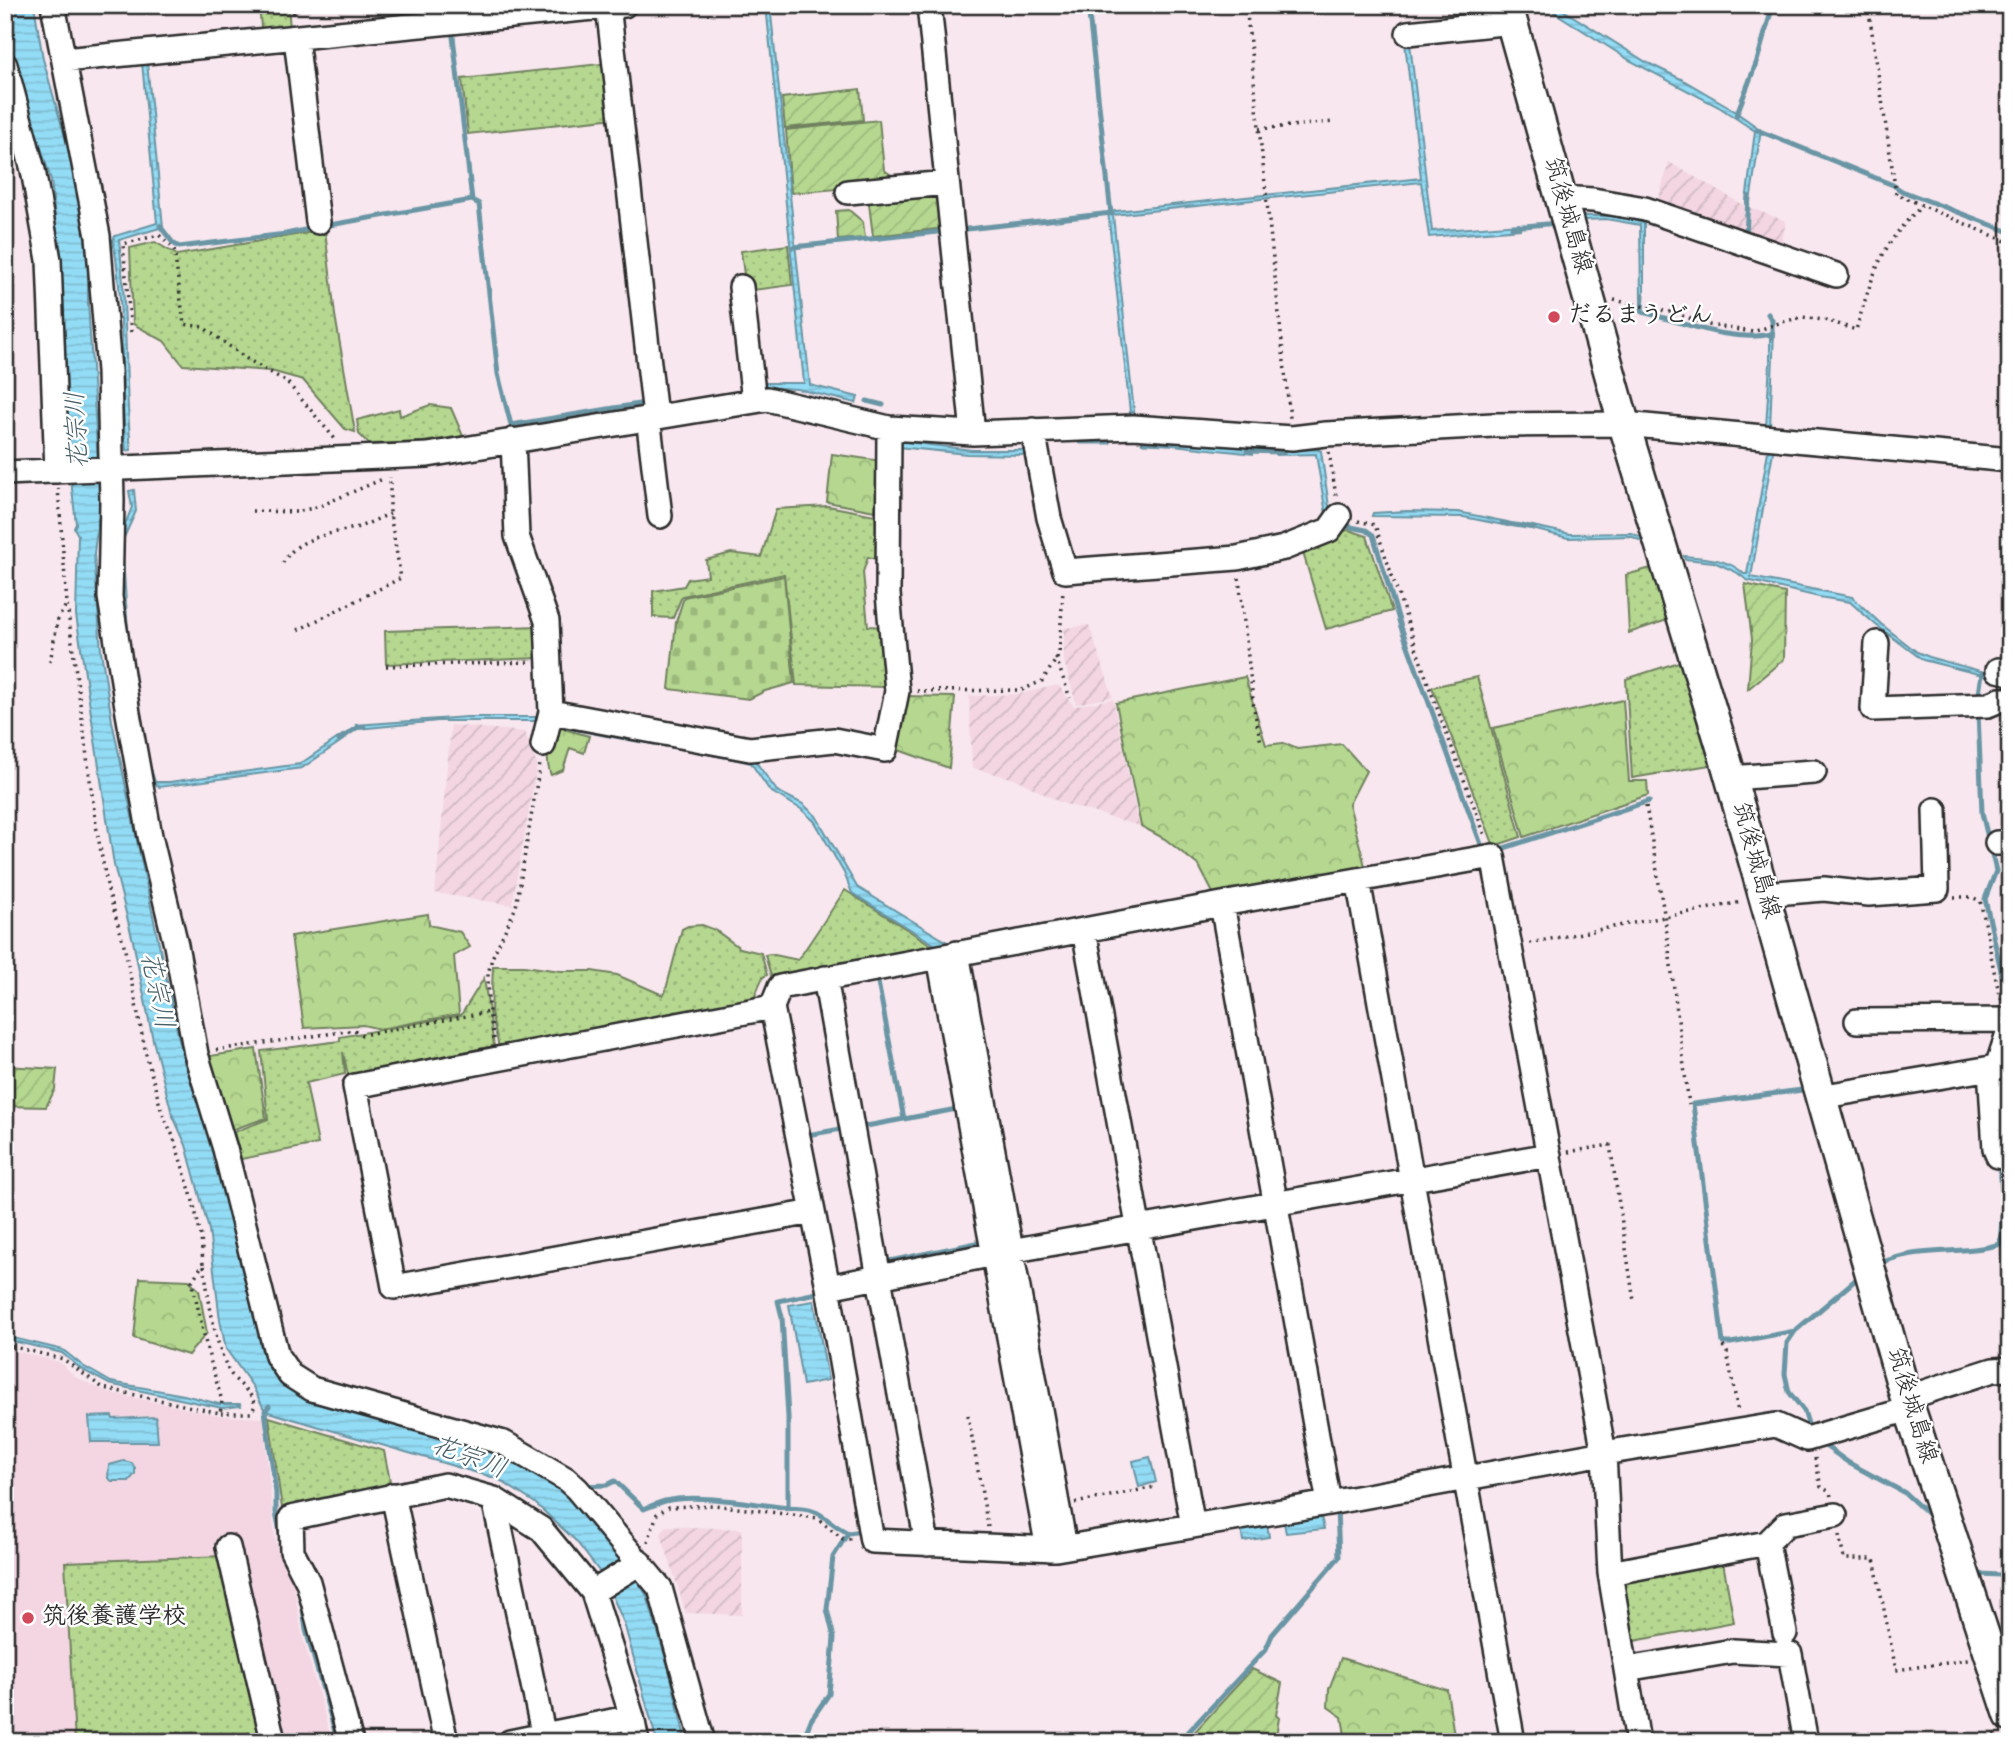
<svg xmlns="http://www.w3.org/2000/svg" width="2015" height="1747" font-family="'Gochi Hand','Klee One',sans-serif">
	<defs>
		<pattern id="industrial-furrows" width="10" height="10" patternUnits="userSpaceOnUse" patternTransform="scale(1.75)"><rect width="10" height="10" fill="#f3d6e2"/><path d="M-1 1l2-2M0 10L10 0M9 11l2-2" fill="none" stroke="#d0b8c2"/></pattern>
		<pattern id="grass-dots" width="8" height="8" patternUnits="userSpaceOnUse" patternTransform="scale(1.75)"><rect width="8" height="8" fill="#b5d790"/><path d="M2 2h.1M6 6h.1" fill="none" stroke="#9cb97c" stroke-width="1.8" stroke-linecap="round"/></pattern>
		<pattern id="forest-crowns" width="20" height="18" patternUnits="userSpaceOnUse" patternTransform="scale(1.75)"><rect width="20" height="18" fill="#b5d790"/><path d="M2 6a3 3 0 1 1 6 0M12 15a3 3 0 1 1 6 0" fill="none" stroke="#9cb97c"/></pattern>
		<pattern id="cemetery-stones" width="16" height="16" patternUnits="userSpaceOnUse" patternTransform="scale(1.75)"><rect width="16" height="16" fill="#b5d790"/><path d="M2 7V4a2 2 0 0 1 4 0v3zM10 15v-3a2 2 0 0 1 4 0v3z" fill="#9cb97c"/></pattern>
		<pattern id="garden-furrows" width="10" height="10" patternUnits="userSpaceOnUse" patternTransform="scale(1.75)"><rect width="10" height="10" fill="#b5d790"/><path d="M-1 1l2-2M0 10L10 0M9 11l2-2" fill="none" stroke="#9cb97c"/></pattern>
		<pattern id="water-rules" width="6" height="5" patternUnits="userSpaceOnUse" patternTransform="scale(1.75)"><rect width="6" height="5" fill="#93dcf5"/><path d="M0 2.5h6" fill="none" stroke="#7fbdd2"/></pattern>
	</defs>
	<rect width="100%" height="100%" fill="#f8e7ee"/>
	<filter id="ink" filterUnits="userSpaceOnUse"><feTurbulence type="fractalNoise" baseFrequency=".0143" numOctaves="2"/><feDisplacementMap in="SourceGraphic" scale="14" xChannelSelector="R" yChannelSelector="G"/><feConvolveMatrix kernelMatrix="1 2 1 2 8 2 1 2 1" color-interpolation-filters="sRGB"/></filter>
	<g filter="url(#ink)">
		<!-- built -->
		<path fill="#f3d6e2" d="M8,1349L59,1362L77,1378L107,1392L222,1416L263,1418L275,1538L281,1561L293,1581L302,1634L332,1742H5V1350Z"/>
		<!-- industrial -->
		<path fill="url(#industrial-furrows)" d="M1669,162L1745,206L1786,221L1781,246L1658,200Z
			M1089,625L1113,697L1076,704L1064,661V628Z
			M1058,685L1074,706L1113,699L1139,826L1059,802L1018,780L972,768L969,696L1019,694Z
			M451,725L525,732L537,765L512,905L435,893Z
			M666,1526L742,1529V1615L686,1613L661,1534Z"/>
		<!-- grass -->
		<path fill="url(#grass-dots)" stroke="#70815e" stroke-width="2" d="M259,5H288L290,28L262,38Z
			M609,63L615,118L468,134L462,79Z
			M325,230L335,315L355,432L345,429L303,380L271,371L183,365L164,341L133,324L130,248L155,242L177,255Z
			M788,245L792,285L746,291L741,251Z
			M430,405L451,408L463,436L422,442L369,444L359,434L357,420L399,409L400,416Z
			M828,506L875,515L879,560L868,557L863,572L868,626L883,627L886,687L796,685L784,574L682,596L673,618L653,617V591L684,586L688,579L708,576L706,560L731,553L761,557L776,509Z
			M1349,530L1367,536L1392,611L1326,629L1301,546L1338,532Z
			M1658,566L1673,618L1629,633L1626,575Z
			M540,626L541,658L386,664L385,631Z
			M1685,660L1716,764L1632,778L1626,679Z
			M1477,677L1521,837L1494,846L1432,687Z
			M845,890L933,946L771,976L765,955L770,954L798,960Z
			M702,925L715,930L740,948L761,953L767,975L763,977L754,998L499,1047L491,1012L493,966H524L561,971H592L617,975L663,995L665,993L682,929L688,926Z
			M484,978L494,1046L348,1075L343,1052L345,1074L306,1083L318,1144L241,1159L234,1132L268,1119L261,1051L340,1041V1037L461,1015Z
			M269,1417L384,1451L391,1486L282,1508Z
			M223,1556L264,1725L260,1742H75L65,1562Z
			M1722,1557L1734,1622L1634,1641L1622,1576Z"/>
		<!-- forest -->
		<path fill="url(#forest-crowns)" stroke="#70815e" stroke-width="2" d="M832,454L882,461L875,511L827,502Z
			M1245,677L1266,745L1283,743L1297,749L1342,744L1366,771L1349,804L1365,866L1213,893L1199,866L1165,839L1141,826L1116,703Z
			M902,696L955,697L949,768L893,748Z
			M1623,700L1629,781H1647L1648,795L1524,837L1493,728Z
			M553,726L589,736L584,753L570,748L563,770L551,775C544,759 550,743 553,726Z
			M428,914L429,925L460,932L470,947L454,956L459,1014L380,1029L363,1025L304,1028L291,936Z
			M256,1049L266,1118L228,1131L204,1057Z
			M140,1278L189,1280L199,1290L207,1333L188,1355L134,1338Z
			M1341,1658L1447,1690L1455,1742H1403L1345,1735L1342,1717L1328,1707L1329,1689Z"/>
		<!-- cemetery -->
		<path fill="url(#cemetery-stones)" stroke="#70815e" stroke-width="2" d="M784,576L794,683L765,691L749,699L669,689L676,622L684,597Z"/>
		<!-- garden -->
		<path fill="url(#garden-furrows)" stroke="#70815e" stroke-width="2" d="M860,89L863,120L785,128L782,98Z
			M879,120L884,170L896,178L943,180L791,193L786,130Z
			M942,189L946,228L873,236L868,196Z
			M849,210L863,222L865,238L838,240L836,211Z
			M1745,584L1785,593L1784,659L1748,689L1752,639Z
			M5,1066L57,1069L55,1089L46,1107L5,1106Z
			M1252,1669L1282,1683L1276,1715L1279,1718L1275,1742H1216L1189,1738Z"/>
		<!-- water -->
		<path fill="url(#water-rules)" stroke="#6995a4" stroke-width="2" d="M5,5H34L43,59L74,169L88,236V302L98,463L103,507L98,520L94,554L101,651L112,721L184,1063L219,1148L255,1306L261,1349L271,1371L298,1395L329,1401L500,1452L559,1486L628,1564L647,1596L670,1673L686,1742H657L624,1623L605,1579L576,1541L535,1503L498,1479L265,1411L253,1387L226,1349L220,1320L209,1230L186,1145L172,1114L153,1040L133,941L114,865L76,615L78,535L74,528L76,524L68,453L58,245L51,180L15,65Z
			M766,5H770L810,385L858,397L856,403L797,389L764,387L763,383H804Z
			M1543,5H1555L1646,62L1681,79L1726,105L1761,130L1750,202H1746L1755,131L1719,107L1629,60Z
			M1405,43H1410L1432,231L1519,224L1520,229L1429,237L1421,182L1113,215L1134,412H1130L1108,212L1421,178Z
			M142,62H147L163,227L119,240C128,310 124,380 131,450L126,451C119,381 126,309 113,240L115,236L157,223Z
			M1581,216H1618L1644,223V300L1641,299L1640,225L1606,219L1584,220Z
			M1774,332L1770,428L1766,427L1770,363V333Z
			M1164,440L1253,448V454L1163,444Z
			M898,441L972,450H1028V455L967,454L898,447Z
			M1769,445L1774,446L1751,577L1852,597L1881,624L1917,652L1932,658L2010,679V682L1923,660L1876,625L1850,602L1819,597L1747,580L1736,572L1714,562L1685,559L1684,556C1705,558 1728,558 1744,574H1747Z
			M1317,449L1321,451L1331,520H1327L1316,454L1276,455V450Z
			M134,490L136,511L122,542L126,603L129,644L149,762L155,782H169L300,764L344,734L346,738L302,768L159,787L149,779L121,599L118,542L132,507L129,491Z
			M1407,511L1458,512L1508,522V526L1464,517L1372,516L1373,513Z
			M1528,525L1570,534L1631,533L1647,539L1645,543L1631,536L1568,538L1528,528Z
			M467,717H536L541,718V721H438L358,729L356,725Z
			M554,722L753,758L777,791L803,804L816,816L857,887L947,942L952,950L942,949L852,893L844,873L815,822L801,809L770,791L751,763C685,748 618,740 552,725Z
			M814,1301L828,1380L803,1385L789,1305Z
			M9,1337L63,1350L83,1366L111,1382L184,1395L219,1404H240L241,1406L222,1408L109,1384L81,1369L62,1353L13,1341H5V1338Z
			M112,1416L113,1419L156,1417L158,1442H91L89,1417Z
			M1150,1457L1156,1482L1139,1487L1133,1461Z
			M124,1461L132,1463L135,1468V1474L129,1481H112L108,1478L109,1465Z
			M1320,1513L1324,1529L1286,1533L1283,1518Z
			M1267,1524L1269,1537L1243,1541L1241,1528Z"/>
		<g fill="none" stroke-linecap="round" stroke-linejoin="round">
			<!-- stream -->
			<path stroke="#6995a4" stroke-width="5" d="M1088,5L1111,214
				M452,28L472,200L479,204L498,374L511,425L645,403
				M1736,116L1757,61L1773,5
				M1757,130L1893,185L1902,191L2010,232
				M160,226L173,243L179,247L286,234L314,228
				M324,226L472,200
				M1512,227L1558,223
				M958,230L1112,213
				M1746,239L1748,196
				M793,247L947,231
				M1643,295L1642,312C1685,322 1728,343 1772,334
				M1768,314L1772,320V338
				M867,401L883,405
				M1080,442H1109
				M1143,442L1168,443
				M1247,451L1283,452
				M1502,523L1534,528
				M1341,525L1366,530L1373,535L1401,627L1482,847L1476,848
				M1978,701L1982,673
				M1978,711L1982,813L1996,871L1985,899L2008,1002L2007,1014
				M339,740L358,727H364
				M1502,855L1501,849L1649,801
				M936,965L986,1241L885,1262L836,986Z
				M877,977L904,1119L962,1108
				M861,1127L904,1119
				M807,1135L847,1128
				M1877,1265C1915,1245 1961,1256 2000,1244L2003,1207L2000,1163
				M1795,1331L1731,1343H1723L1693,1104L1810,1089
				M269,1406L265,1411L276,1493V1512L281,1537
				M1810,1430L1804,1411L1789,1392L1785,1374L1787,1343L1795,1331L1860,1276
				M1821,1443L1849,1463L1905,1493L1931,1517
				M582,1486L607,1485L615,1481L644,1509C651,1506 658,1503 665,1501C696,1493 755,1504 788,1508V1417L782,1317L778,1301L822,1292
				M788,1508C827,1509 819,1518 848,1533L864,1531
				M1976,1570L1979,1574L2000,1575L2010,1583
				M301,1596L306,1630L338,1742
				M802,1742L811,1720L829,1694L834,1638L827,1609L833,1557L848,1533
				M1179,1742L1266,1649L1272,1635L1339,1557L1337,1510L1339,1509"/>
			<defs>
				<path id="minor" d="M53,5L98,236L109,371L112,501L110,597L128,713L150,836L176,945L196,1054L225,1149L277,1356L290,1375L312,1389L504,1443L566,1479L577,1489L660,1588L703,1742
					M608,5L655,416
					M929,5L973,433
					M1408,33L1512,22
					M296,38L318,222
					M64,60L624,5
					M5,65L33,170L49,260L57,471
					M848,192L947,183
					M1560,198L1593,200L1645,209L1836,275
					M741,287L754,401
					M648,417L660,516
					M1033,430L1049,518L1065,571L1237,558L1284,548L1329,530L1339,516
					M513,440L517,536L547,621L551,712L543,745
					M5,473L428,455L767,399L889,428L973,433L1133,427L1292,438L1326,434L1493,425L1624,424L2010,460
					M1877,643L1873,709L1988,705L2000,700H2010
					M1998,670L2010,673
					M551,712L750,749L834,740L885,750L897,691L888,594L889,428
					M1730,778L1814,772
					M1997,843H2010
					M1358,880L1513,1742
					M1763,894L1824,889L1869,894L1937,889L1935,810
					M1222,904L1329,1503
					M1084,930L1193,1526
					M957,953L1065,1547
					M939,957L1048,1549
					M825,978L927,1544
					M772,1007L355,1086L394,1287L813,1212
					M1857,1021L2010,1020
					M1990,1068L1995,1149L1998,1156L2010,1159
					M1819,1097L1997,1067L2010,1027
					M828,1287L1010,1251L1549,1155
					M1906,1398L1993,1370L2010,1369
					M393,1495L446,1742
					M494,1499L545,1742
					M1767,1543L1785,1633
					M228,1547L272,1736L268,1742
					M1610,1573L1767,1543L1786,1524L1835,1515
					M593,1592L640,1563
					M1626,1669L1733,1651L1790,1654L1806,1742
					M351,1742L308,1582L292,1551L291,1518L445,1485L494,1499L541,1529L593,1592L632,1717L637,1742
					M510,1742L632,1717
					M1638,1742L1610,1573L1604,1453L1493,856L1222,904L780,987L772,1007L828,1287L872,1541L1056,1549L1329,1503L1604,1453L1776,1425L1807,1439L1909,1409"/>
				<path id="major" d="M1507,5L1624,424L1722,747L1906,1398L2010,1715"/>
			</defs>
			<!-- minor casing -->
			<use href="#minor" stroke="#2b2b2b" stroke-width="28"/>
			<!-- major casing -->
			<use href="#major" stroke="#2b2b2b" stroke-width="35"/>
			<!-- path -->
			<path stroke="#2b2b2b" stroke-width="3.5" stroke-dasharray="2 5" stroke-linecap="butt" d="M293,5L294,18
				M1246,5L1290,418
				M1868,5L1896,194L2010,243
				M1259,129L1333,122
				M1614,300L1674,313L1709,325L1753,332L1782,322L1803,317L1829,321L1856,330C1872,277 1880,244 1922,206
				M131,332L123,244L159,235L174,249L184,324L203,327L247,359L287,382L335,439
				M1329,452L1336,496
				M252,511L297,512L320,506L385,478
				M1358,521L1375,525L1431,692L1486,838
				M283,563C297,536 332,534 359,527C369,523 380,518 390,514
				M1239,578L1254,709L1261,743
				M298,630L401,578L390,514V477
				M1056,658L1070,698
				M50,662L58,619L66,605
				M386,666L531,662
				M917,691L1022,690L1042,681L1059,655L1063,590
				M1646,806L1665,919L1689,1105
				M1954,897H1972L1980,901C1989,934 1991,968 2002,1001
				M1530,943L1742,902
				M494,1039L489,1012L488,974L492,958L516,907L540,764
				M216,1050L354,1030L362,1035L489,1012
				M1568,1152L1610,1145L1634,1301
				M204,1266C209,1300 213,1336 227,1367C233,1383 252,1389 255,1406L251,1413H221
				M5,1346H10L63,1359L103,1388L220,1413L222,1401L207,1349L192,1281L203,1264L201,1236L192,1197L173,1136L162,1113L146,1054L124,945L108,890L96,825L67,604L58,488
				M1723,1346L1727,1352L1738,1412
				M968,1415L988,1527
				M1815,1458L1821,1487L1830,1492L1831,1497
				M1075,1503L1155,1487
				M1839,1535L1844,1559H1874L1896,1670L1968,1660
				M648,1542L657,1514L669,1507L714,1505L817,1518L843,1539H852
				M1952,1742L1998,1734"/>
			<!-- minor -->
			<use href="#minor" stroke="#fff" stroke-width="23"/>
			<!-- major -->
			<use href="#major" stroke="#fff" stroke-width="30"/>
		</g>
	</g>
	<!-- markers -->
	<g fill="#d1495b" stroke="#fff" stroke-width="2.5">
		<circle cx="1554" cy="317" r="7"/>
		<circle cx="28" cy="1618" r="7"/>
	</g>
	<g text-anchor="middle" dominant-baseline="central" stroke-width="5" stroke-linejoin="round" paint-order="stroke">
		<!-- street labels -->
		<g font-size="24" fill="#2b2b2b" stroke="#fff">
			<text transform="translate(1566 216) rotate(74)">筑後城島線</text>
			<text transform="translate(1754 861) rotate(74)">筑後城島線</text>
			<text transform="translate(1910 1406) rotate(73)">筑後城島線</text>
		</g>
		<!-- poi labels -->
		<g font-size="24" font-weight="bold" fill="#2b2b2b" stroke="#fff" text-anchor="start">
			<text x="1568" y="317">だるまうどん</text>
			<text x="42" y="1618">筑後養護学校</text>
		</g>
		<!-- water labels -->
		<g font-size="26" font-style="italic" fill="#4a6068" stroke="#fff">
			<text transform="translate(80 430) rotate(-93)">花宗川</text>
			<text transform="translate(154 991) rotate(78)">花宗川</text>
			<text transform="translate(468 1460) rotate(21)">花宗川</text>
		</g>
	</g>
	<!-- margin -->
	<rect width="2015" height="1747" fill="none" stroke="#fff" stroke-width="28"/>
	<rect x="14" y="14" width="1987" height="1719" fill="none" stroke="#2b2b2b" stroke-width="2.5" filter="url(#ink)"/>
</svg>
